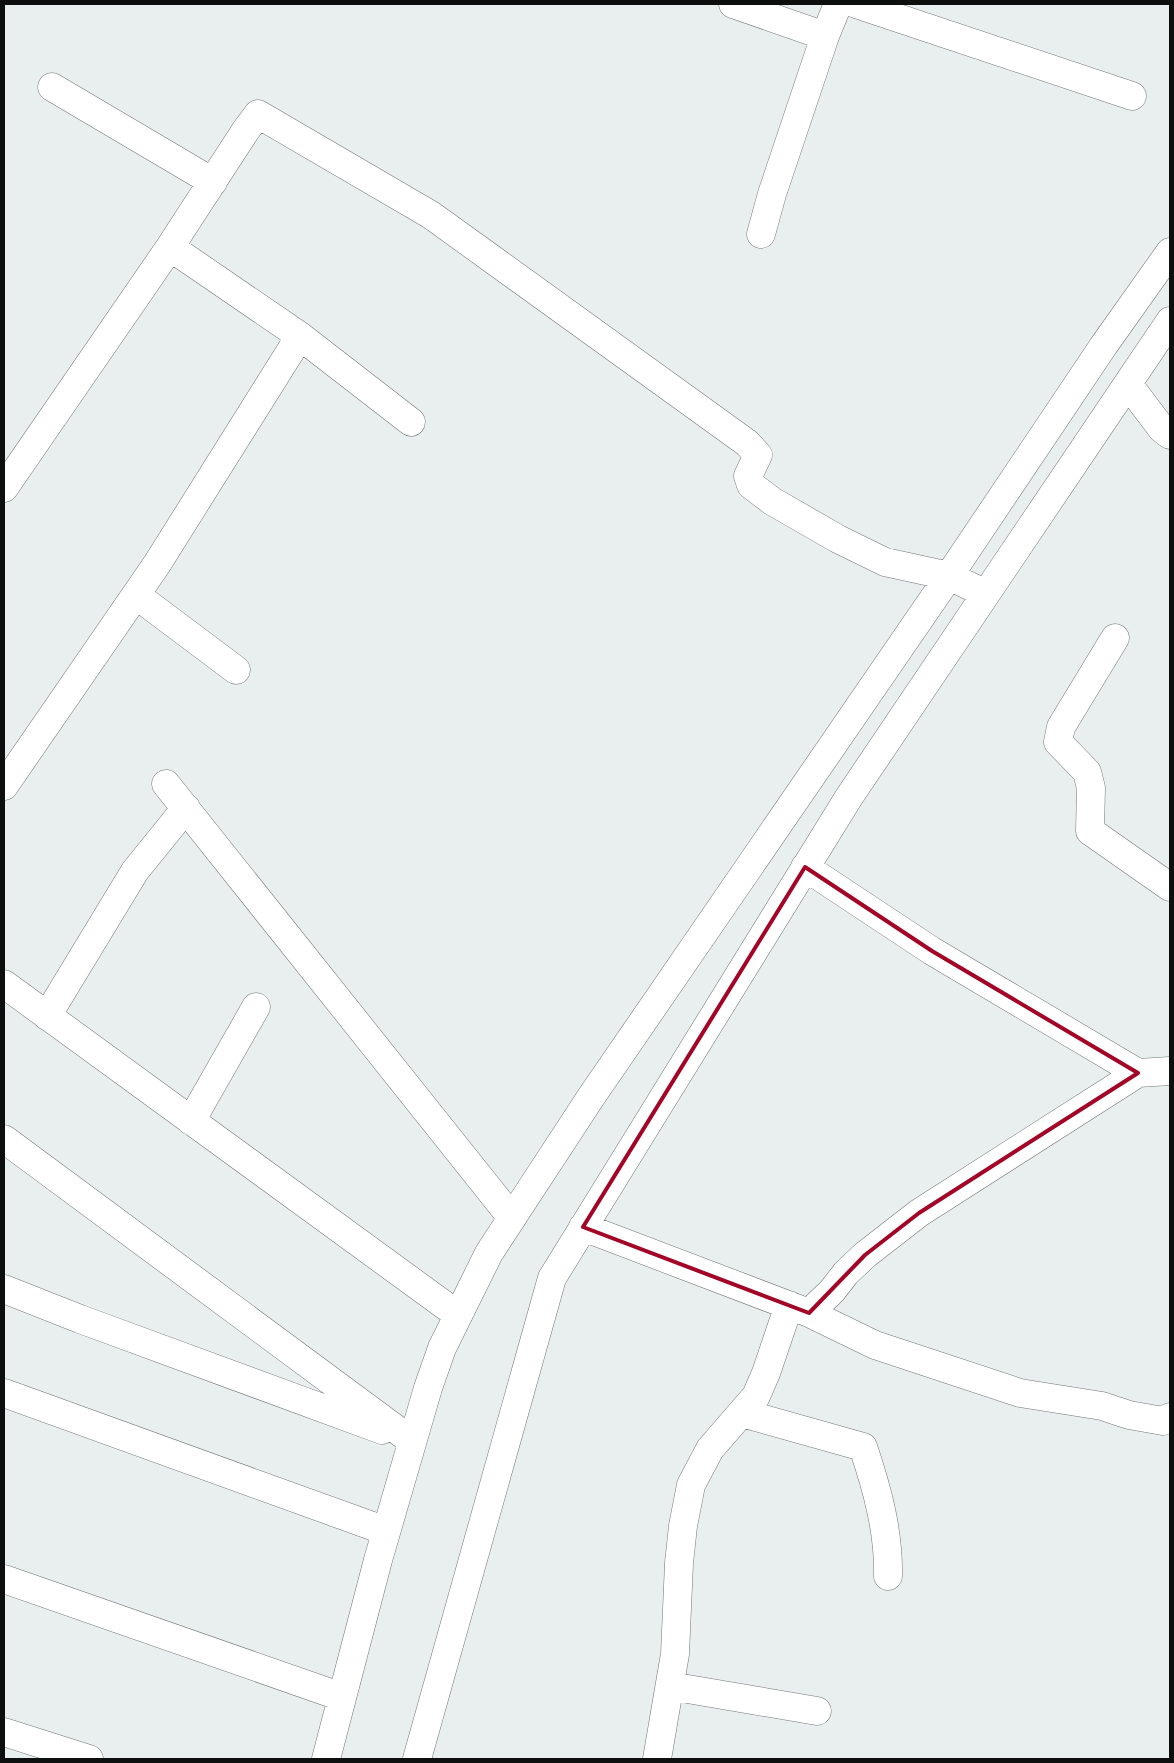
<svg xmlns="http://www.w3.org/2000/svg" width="1174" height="1763" font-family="Literata,serif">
	<rect width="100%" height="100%" fill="#e9efee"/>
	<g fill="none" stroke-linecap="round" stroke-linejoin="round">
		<defs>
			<path id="street" d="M733,4L825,36
				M856,4L1132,96
				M52,87L213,182
				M761,234L772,194L825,36L838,4
				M170,247L300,336L411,422
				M1128,384L1162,429L1170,435
				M4,488L170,247L246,130L258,114L431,215L747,443L758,455L748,476L751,485L772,501L838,539L885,562L949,576L986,594
				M136,595L236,670
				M1115,638L1061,727L1058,742L1087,772L1091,788L1090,831L1170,887
				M166,784L512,1218
				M4,786L157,564L300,336
				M805,867L932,951L1138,1073
				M4,984L458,1315
				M47,1016L135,871L186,808
				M191,1121L256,1007
				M4,1139L412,1441
				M583,1227L809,1313L832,1291L846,1273L865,1255L919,1213L1138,1073L1170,1071
				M4,1289L80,1319L382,1430
				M809,1313L875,1345L1020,1393L1102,1406L1129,1415L1163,1421L1170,1417
				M4,1393L386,1531
				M742,1413L863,1447C877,1488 889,1532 888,1576
				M4,1579L342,1697
				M670,1686L817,1711
				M4,1732L89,1759
				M326,1759L378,1560L428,1388L442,1348L489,1253L591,1097L949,576L1104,345L1170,252
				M417,1759L552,1278L849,797L1170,321
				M657,1759L675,1654L679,1563L683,1526L691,1485L710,1449L756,1396L766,1373L789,1305"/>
		</defs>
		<!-- street casing -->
		<use href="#street" stroke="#727776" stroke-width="29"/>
		<!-- street -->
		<use href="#street" stroke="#fff" stroke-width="28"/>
	</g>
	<!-- marked area -->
	<path fill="none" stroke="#a30527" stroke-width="4" stroke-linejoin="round" d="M805,867L932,951L1138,1073L919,1213L865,1255L809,1313L583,1227Z"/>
	<!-- border -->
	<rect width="1174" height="1763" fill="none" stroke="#0d0f0f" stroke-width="10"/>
</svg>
